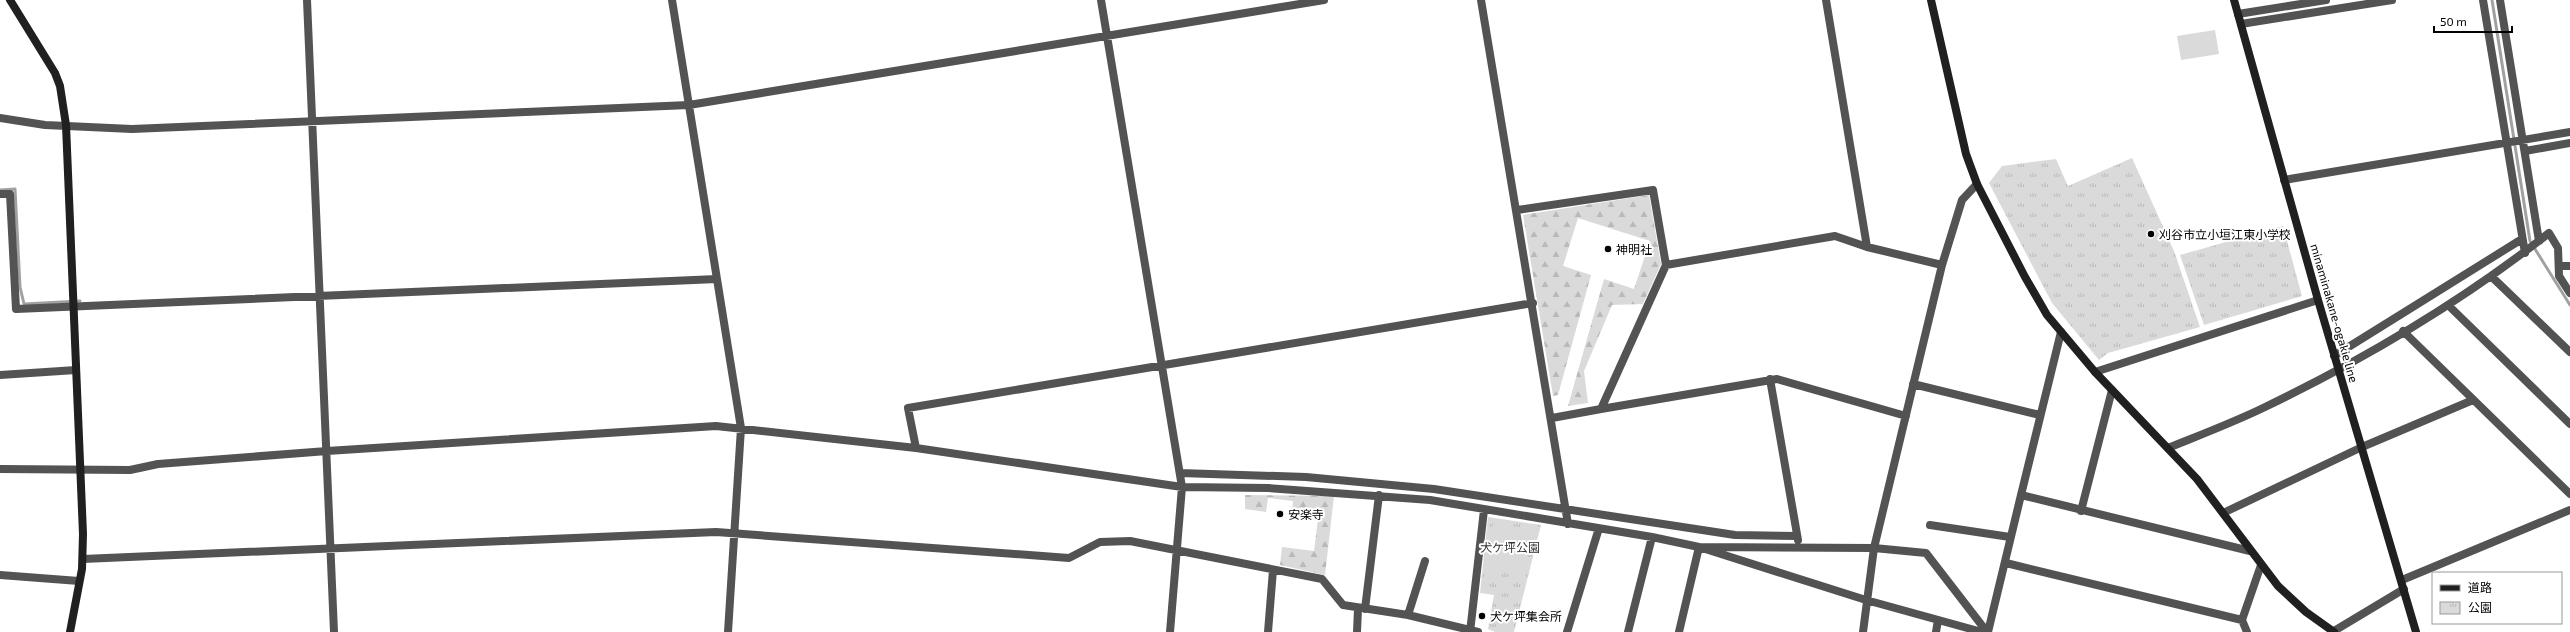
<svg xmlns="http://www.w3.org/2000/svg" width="2570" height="632" font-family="'Exo 2','Noto Sans JP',sans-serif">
	<defs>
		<pattern id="forest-firs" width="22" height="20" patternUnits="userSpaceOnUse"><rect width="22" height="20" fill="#dadada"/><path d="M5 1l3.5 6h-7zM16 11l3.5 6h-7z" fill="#b9b9b9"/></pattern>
		<pattern id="park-tufts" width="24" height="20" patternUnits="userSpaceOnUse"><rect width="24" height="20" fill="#dadada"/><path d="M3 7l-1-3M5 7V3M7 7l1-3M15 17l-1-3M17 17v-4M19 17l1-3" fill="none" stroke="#b9b9b9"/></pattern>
	</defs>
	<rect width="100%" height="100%" fill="#fff"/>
	<!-- forest -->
	<path fill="url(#forest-firs)" d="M1649,195L1661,264L1643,304L1612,305L1584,371L1588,403L1568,406L1604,279L1634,289L1650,241L1578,218L1563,266L1591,275L1558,395L1553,396L1523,215Z
		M1245,495L1334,496L1325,575L1280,565L1282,547L1314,551L1318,519L1302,517L1303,512L1292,511L1293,501L1268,498L1266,512L1245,509Z"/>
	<!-- park -->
	<path fill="url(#park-tufts)" d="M2132,158L2174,251L2200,327L2108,353L2099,360L2052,303L1989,183L2002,166L2056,159L2068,186Z
		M2283,226L2302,296L2204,325L2180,255Z
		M1488,517L1541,525L1514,632H1495L1488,629L1494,595L1480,593Z"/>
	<!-- garden -->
	<path fill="#dadada" d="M2215,30L2219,54L2181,60L2177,36Z
		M1493,524L1534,529L1524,572L1489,569Z"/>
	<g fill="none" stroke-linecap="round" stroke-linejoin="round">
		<!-- stream -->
		<path stroke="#a1a1a1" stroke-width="3" d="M2492,0L2530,241L2570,305
			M0,190L15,189L20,287L24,304L80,301"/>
		<!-- street -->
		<path stroke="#535353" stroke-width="8" d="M307,0L334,632
			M672,0L741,428L728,632
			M1101,0L1182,487L1170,632
			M1481,0L1568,524
			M1826,0L1867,247L1942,265
			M2483,0L2525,253
			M2500,0L2539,241
			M2238,14L2326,0
			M2241,24L2392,0
			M0,118L45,125L132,129L689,105L1324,0
			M2525,151L2570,143
			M2284,180L2570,132
			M0,194H10L16,309L717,279
			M1517,210L1653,190L1666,265
			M2559,266H2570
			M2492,277L2570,352
			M2448,305L2570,424
			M2403,331L2570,494
			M2061,332L2021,495L2250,551
			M2334,356L2522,239
			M2095,372L2318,300
			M0,375L76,370
			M1770,379L1798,540
			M1913,384L2040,415
			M1601,409L1777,379L1906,416
			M1552,418L1601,409L1666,265L1835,236L1867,247
			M916,448L908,408L1533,303
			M2168,448C2200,435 2232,423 2263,408C2363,360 2461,302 2549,233L2558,248L2559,276L2570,293
			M0,469L130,470L158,464L327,451L716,426L916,448L1182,487L1268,488L1430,500L1652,537L1699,547L1874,548L1926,553L1987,632
			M1180,473L1306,477L1434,489L1735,535L1797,536
			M2081,511L2112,390
			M2223,513L2362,447L2473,400
			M1930,525L2010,537
			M83,559L716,532L1069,558L1100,542L1130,541L1322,579L1343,605L1408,615L1478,632
			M2006,563L2242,620
			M0,575L79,581
			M2402,580L2570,510
			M1365,609L1379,495
			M1408,615L1425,561
			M2334,631L2404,589
			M1268,632L1273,570
			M1357,632L1358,609
			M1470,632L1484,510
			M1567,632L1599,528
			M1628,632L1652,537
			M1679,632L1699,547L1866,600L1982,632
			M1863,632L1874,548L1942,265L1962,200L1977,184
			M1936,632L1938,620
			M1988,632L2021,495
			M2247,632L2242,620L2261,565"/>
		<!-- secondary -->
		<path stroke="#202020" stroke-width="8" d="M10,0L55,73L60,86L66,125L83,534L82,569L70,632
			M1931,0L1966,154L1977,184L2025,277L2047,315L2095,372L2197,479L2278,586L2306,612L2334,632
			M2234,0L2318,300L2416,632"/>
	</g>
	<!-- markers -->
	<g fill="#000" stroke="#fff" stroke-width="1.5">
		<circle cx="2151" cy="234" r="4"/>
		<circle cx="1608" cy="249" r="4"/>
		<circle cx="1280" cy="514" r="4"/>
		<circle cx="1482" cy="616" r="4"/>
	</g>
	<g text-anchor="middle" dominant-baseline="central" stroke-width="4" stroke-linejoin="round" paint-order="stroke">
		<!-- poi labels -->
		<g font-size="12" fill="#000" stroke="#fff" text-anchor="start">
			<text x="2159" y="234">刈谷市立小垣江東小学校</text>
			<text x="1616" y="249">神明社</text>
			<text x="1288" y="514">安楽寺</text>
			<text x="1490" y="616">犬ケ坪集会所</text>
		</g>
		<!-- street labels -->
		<g font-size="12" fill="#000" stroke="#fff">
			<text transform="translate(2335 313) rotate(74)">minaminakane-ogakie line</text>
		</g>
		<!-- park labels -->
		<g font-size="12" fill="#313131" stroke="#fff">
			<text x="1510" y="547">犬ケ坪公園</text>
		</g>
	</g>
	<!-- legend -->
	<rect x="2432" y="572" width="130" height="52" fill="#ffffff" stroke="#999999"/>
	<rect x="2440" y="585" width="20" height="6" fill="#202020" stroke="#999999"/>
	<text x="2468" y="592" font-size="12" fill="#000000">道路</text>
	<rect x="2440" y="602" width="20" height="12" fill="url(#park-tufts)" stroke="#999999"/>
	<text x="2468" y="612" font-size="12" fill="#000000">公園</text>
	<!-- scale -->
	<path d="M2434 26v6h78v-6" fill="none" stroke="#000000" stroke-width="2"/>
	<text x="2440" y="26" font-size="12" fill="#000000" stroke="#ffffff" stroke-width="3" paint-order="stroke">50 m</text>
</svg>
